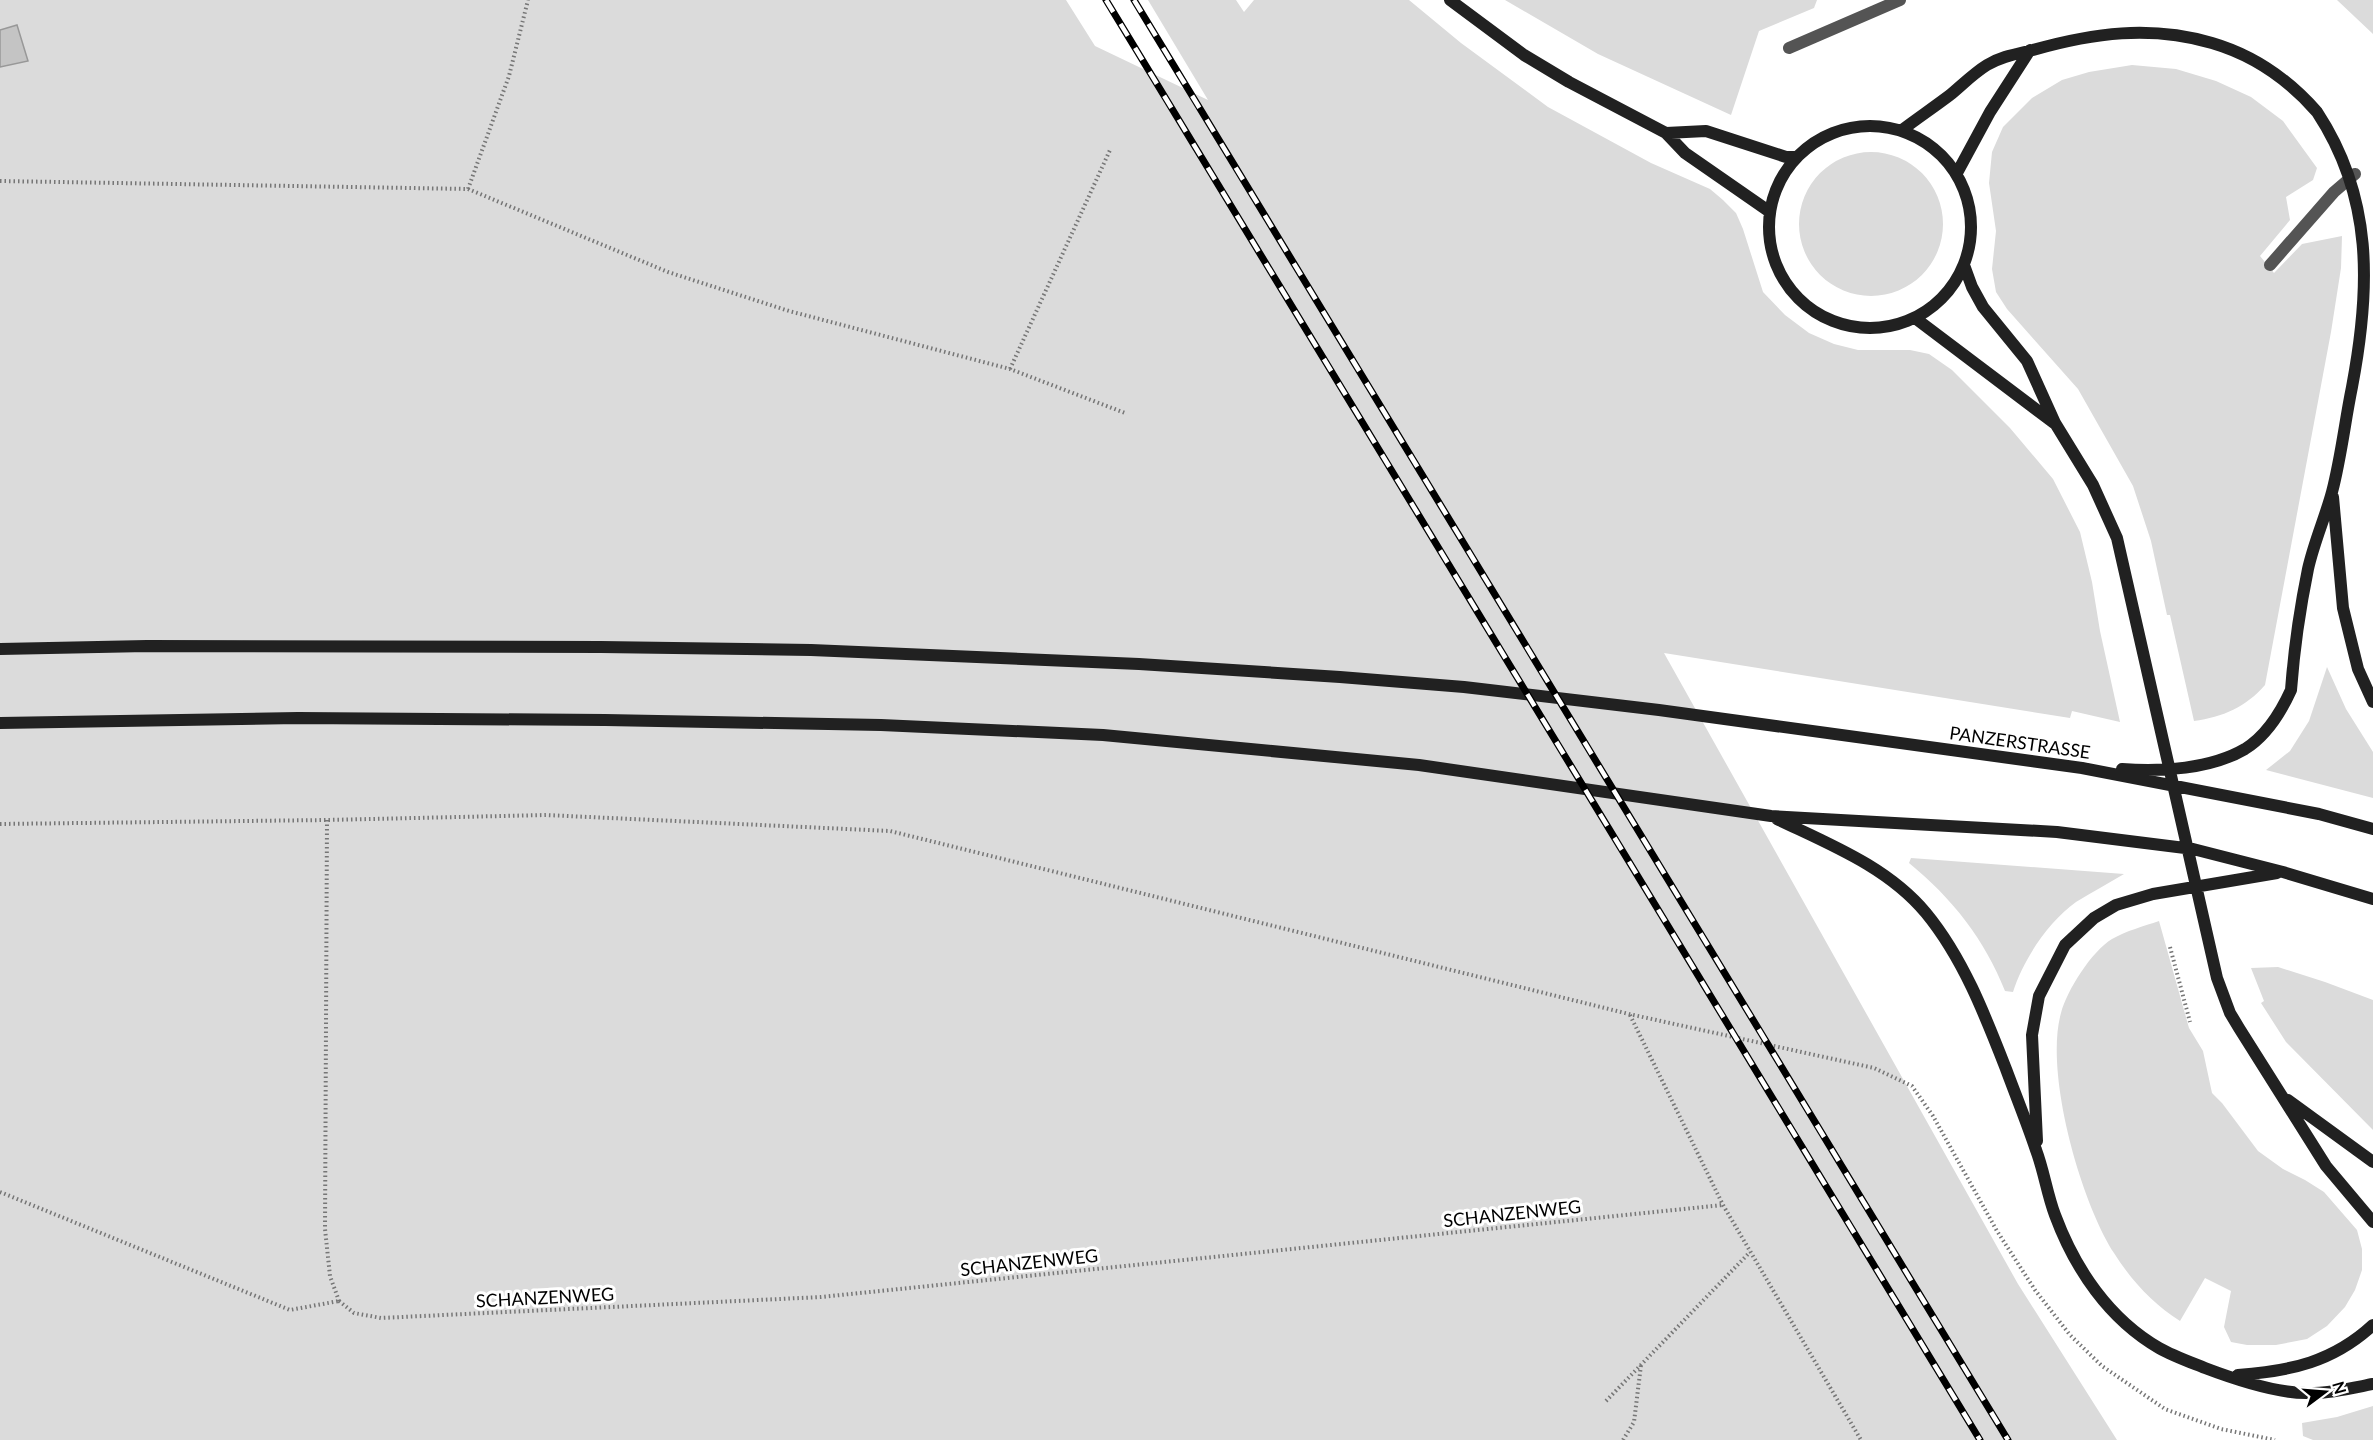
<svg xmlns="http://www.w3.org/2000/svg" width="2373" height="1440" font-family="Lato,sans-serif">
	<rect width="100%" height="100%" fill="#fff"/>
	<!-- green -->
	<path fill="#dbdbdb" d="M0,0H1066L1095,46L1208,100L1148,0H1236L1244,12L1254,0H1409L1461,43L1548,107L1651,163L1710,189L1723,200L1736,213L1743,229L1763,292L1785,315L1809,333L1834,344L1858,350H1910L1929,354L1952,370L2010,428L2053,479L2080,532L2092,582L2100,631L2120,722L2072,711L2070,718L1664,653L2018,1284L2117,1440H0Z
		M1505,0H1817L1814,8L1759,31L1731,115L1598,54Z
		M2337,0H2373V34Z
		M2132,65L2176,69L2216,81L2251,97L2283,121L2317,168L2313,180L2286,197L2290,220L2260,256L2274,273L2302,244L2342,236L2341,268L2331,332L2265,685C2246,707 2223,717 2194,721L2170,615H2167L2151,541L2133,486L2078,389L2007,309L1996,292L1992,269L1996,231L1989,183L1992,152L2003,127L2032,98L2062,80L2089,72Z
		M1799 224a72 72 0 1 1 144 0a72 72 0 1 1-144 0Z
		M2327,667L2346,709L2373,752V798L2266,770L2290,751L2309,721Z
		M1911,858L2124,874C2109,883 2092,892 2076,902C2048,922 2023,960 2013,992L2005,991C1985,940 1952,898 1909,863Z
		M2159,921L2189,1028L2203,1051L2212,1093L2222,1103L2258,1151L2283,1169L2305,1180L2324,1192L2357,1230L2362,1249V1270L2355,1290L2345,1307L2327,1326L2307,1339L2276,1345H2247L2231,1342L2224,1327L2231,1291L2205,1278L2180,1321C2153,1304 2131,1280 2114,1253C2081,1202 2044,1073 2061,1013C2067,990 2092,951 2112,939C2126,931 2144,926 2159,921Z
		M2278,967L2325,982L2373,1000V1130L2286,1042L2261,1003L2264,1001L2251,968Z
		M2373,1406V1440H2313L2303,1436L2302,1423L2337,1417Z"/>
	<!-- building -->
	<path fill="#c4c4c4" stroke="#989898" stroke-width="1.5" d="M17,25L28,61L0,67V30Z"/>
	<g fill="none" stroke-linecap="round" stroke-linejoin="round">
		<!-- path -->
		<path stroke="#767676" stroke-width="4" stroke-dasharray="1.5 3" stroke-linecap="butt" d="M0,181L468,189L668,272L789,311L1010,369L1125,413
			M468,189L509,76L528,0
			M1010,369L1110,150
			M327,820L325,1229L330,1276L339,1301
			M0,824L327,820L546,815L890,831L1629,1014L1874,1068L1912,1086L1933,1116L1997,1231L2035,1290L2070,1335L2102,1366L2165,1409L2221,1429L2275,1440
			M2170,947L2190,1022
			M1630,1015L1723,1205L1861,1440
			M0,1192L290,1310L339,1301
			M339,1301L354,1313L381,1318L821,1297L1723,1205
			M1606,1401L1750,1252
			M1623,1440L1634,1422L1641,1365"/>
		<!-- lane -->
		<path stroke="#545454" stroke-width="12" d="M1789,48L1900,0
			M2270,265L2334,192L2355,174"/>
		<!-- secondary -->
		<path stroke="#212121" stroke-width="12" d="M1450,0L1524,55L1569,82L1666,133L1685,153L1770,212
			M1769 227a101 101 0 1 1 202 0a101 101 0 1 1-202 0Z
			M1902,130C1918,118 1934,107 1950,95C1962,85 1974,73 1987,65C2002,56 2017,54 2033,50C2093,33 2150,25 2212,43C2253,55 2289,80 2317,112C2373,197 2371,287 2352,387C2345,421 2341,458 2332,492C2325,518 2314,542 2308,569C2300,608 2294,650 2291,690C2281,712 2266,736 2245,749C2211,769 2161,772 2122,769
			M1666,133L1706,131L1786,157H1797
			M1957,173L1990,112L2030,50
			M1964,265L1972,287L1983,307L2027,361L2055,423L2093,485L2117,538L2217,978L2230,1013L2239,1028L2326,1166L2373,1222
			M1915,318L2054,423
			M2333,497L2343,608L2358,669L2373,702
			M0,649L147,646L601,647L811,650L1139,664L1340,677L1464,687L1659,710L2082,768L2319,814L2373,829
			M0,723L298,718L605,720L881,725L1103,735L1419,765L1771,816L2057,832L2193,849L2283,872L2373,899
			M1777,819C1829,844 1888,867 1926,913C1963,958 1985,1015 2006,1069C2016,1096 2027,1123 2036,1150C2044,1171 2047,1194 2055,1215C2075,1269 2109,1319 2159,1348C2173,1356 2190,1362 2205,1368C2234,1379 2275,1393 2306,1393C2327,1394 2352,1388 2373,1384
			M2288,1100L2373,1162
			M2037,1141L2032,1035L2039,996L2065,945L2094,918L2116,905L2153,894L2277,873
			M2238,1375C2291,1371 2333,1362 2373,1325"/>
		<defs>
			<path id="rail" d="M1106,0L1980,1440
				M1134,0L2008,1440"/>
		</defs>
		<!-- rail casing -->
		<use href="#rail" stroke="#000" stroke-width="7"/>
		<!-- rail -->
		<use href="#rail" stroke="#fff" stroke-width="4.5" stroke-dasharray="14" stroke-linecap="butt"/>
	</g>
	<g text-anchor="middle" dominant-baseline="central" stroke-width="6" stroke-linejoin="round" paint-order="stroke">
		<!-- street labels -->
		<g font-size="18" fill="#000" stroke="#fff">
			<text transform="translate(2020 742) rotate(8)">PANZERSTRASSE</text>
			<text transform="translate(1512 1213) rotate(-6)">SCHANZENWEG</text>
			<text transform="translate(1029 1262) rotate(-6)">SCHANZENWEG</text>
			<text transform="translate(545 1297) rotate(-3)">SCHANZENWEG</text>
		</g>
	</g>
	<!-- north arrow -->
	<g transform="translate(2325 1392) rotate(74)" stroke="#ffffff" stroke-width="4.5" paint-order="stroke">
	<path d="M0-4.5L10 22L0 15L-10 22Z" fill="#000000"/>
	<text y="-9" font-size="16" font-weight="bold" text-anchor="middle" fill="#000000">N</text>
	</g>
</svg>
